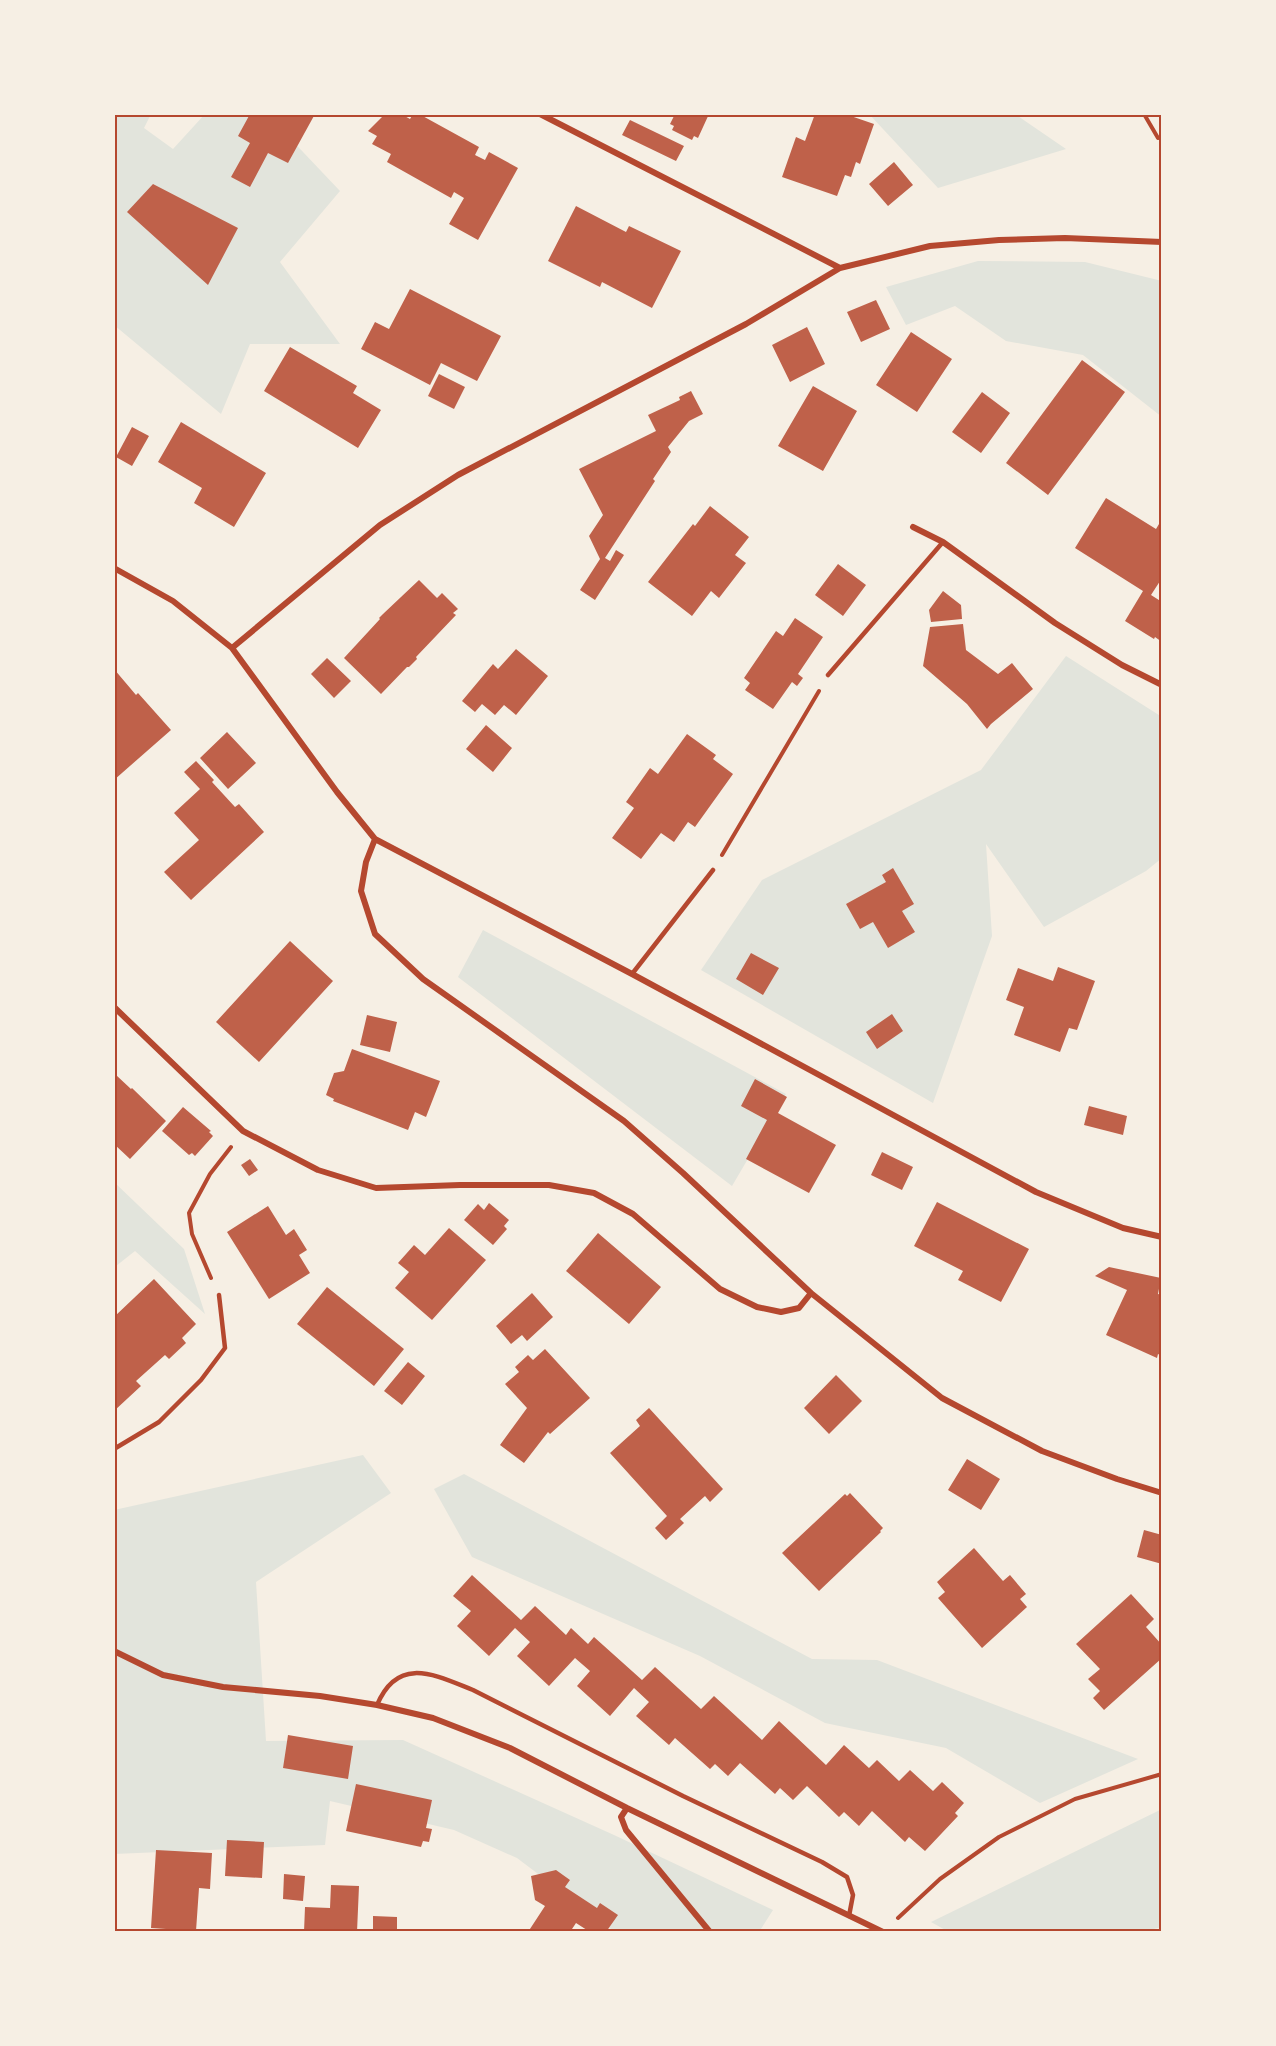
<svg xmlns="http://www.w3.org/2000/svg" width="1276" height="2046" font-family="Figtree,sans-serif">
	<rect width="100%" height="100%" fill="#f6efe4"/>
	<!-- green -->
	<path fill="#e2e4dc" d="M114,114H151L144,128L173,149L205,114H267L340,191L280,262L340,344H250L221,414L114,325Z
		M869,114H1015L1066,149L938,188Z
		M978,261L1085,262L1162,281V417L1083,355L1006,341L955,306L906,325L886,287Z
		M1066,656L1162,717V858L1146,871L1044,927L986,844L992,936L933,1103L701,970L762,880L981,770Z
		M483,930L786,1094L732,1186L458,977Z
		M114,1182L184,1249L205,1314L135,1251L116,1266L114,1264Z
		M363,1455L391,1493L256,1582L266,1741L403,1740L614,1835L773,1910L759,1932H615L517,1858L454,1830L330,1801L325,1845L114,1854V1510Z
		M464,1474L812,1659L877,1660L1138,1759L1040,1803L946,1748L825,1723L700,1656L472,1557L434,1489Z
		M1162,1809V1927L1141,1932H949L931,1922Z"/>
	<!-- building -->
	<path fill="#bf614a" d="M250,114H315L288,163L268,153L250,187L231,177L250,143L238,136Z
		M385,114H401L410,119L413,114H419L479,147L475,155L485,160L489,152L518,168L478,240L449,224L464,198L454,192L451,198L387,162L391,154L372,144L377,136L368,131Z
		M675,114H709L698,138L694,136L692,140L672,130L674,126L670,124Z
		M815,114H845L874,124L860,164L856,162L851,177L845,175L837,196L782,177L796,137L805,141Z
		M630,120L684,146L676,161L622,135Z
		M894,162L913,185L888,206L869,184Z
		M153,184L238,228L208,285L127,212Z
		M576,206L626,232L629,226L681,251L652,308L602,282L600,287L548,261Z
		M410,289L501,336L477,381L441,363L430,385L361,349L375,322L389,329Z
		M876,300L890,329L861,342L847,312Z
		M807,327L825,364L790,382L772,345Z
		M911,332L952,359L917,412L876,385Z
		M290,347L357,386L353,393L381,410L358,448L264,391Z
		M1082,360L1125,392L1048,495L1006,463Z
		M439,374L465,387L454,409L428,396Z
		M813,386L857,411L823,471L778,446Z
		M691,391L703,414L689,421L668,447L671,452L653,479L655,481L605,558L610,561L616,550L624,555L595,600L580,590L600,559L589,536L603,515L579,469L656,431L648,415L680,400L679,397Z
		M982,392L1010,413L981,453L952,432Z
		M181,422L266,473L234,527L194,503L202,488L158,462Z
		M132,427L149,436L132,466L116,457Z
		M1106,498L1156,529L1162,519V578L1151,595L1162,602V642L1155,637L1154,639L1125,621L1143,591L1075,548Z
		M710,506L749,537L735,555L746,563L719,598L711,591L692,616L648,582L693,524L695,526Z
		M838,564L866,585L843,616L815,595Z
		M419,580L437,598L442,593L458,609L453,613L456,615L416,657L417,659L409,667H407L381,694L344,658L380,619L379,618L383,614Z
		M943,591L961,605L962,619L931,622L929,610Z
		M795,618L823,637L798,674L803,678L797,686L792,682L773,709L745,690L750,683L744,678L776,631L783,636Z
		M963,624L966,650L998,674L1012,663L1033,689L991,724L987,729L967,704L923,666L930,627Z
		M516,649L548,676L516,715L504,705L495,715L482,704L475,712L462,701L493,664L498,669Z
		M327,658L351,681L334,698L311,674Z
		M114,669L136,695L138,693L171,730L114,780Z
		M486,725L512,748L493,772L466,749Z
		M227,732L256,763L228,789L200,758Z
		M687,734L716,755L713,759L733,774L695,827L688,822L674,842L661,833L641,859L612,838L634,808L626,802L650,768L658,774Z
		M196,761L214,780L212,782L235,807L239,804L264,832L191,900L164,872L199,840L174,813L200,789L184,772Z
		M893,868L914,904L902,911L915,932L888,948L873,922L860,929L846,904L886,882L882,875Z
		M290,941L333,981L259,1062L216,1022Z
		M751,953L779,968L763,995L736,979Z
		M1058,967L1095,981L1077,1030L1069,1028L1060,1052L1014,1035L1024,1007L1006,1000L1018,968L1053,981Z
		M892,1014L903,1031L877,1049L866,1032Z
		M367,1015L397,1022L390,1052L360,1045Z
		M352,1049L440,1081L426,1117L415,1112L408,1130L333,1101L334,1099L326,1095L334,1073L344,1071Z
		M116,1075L131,1089L132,1088L166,1121L130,1159L114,1144V1076Z
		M755,1079L787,1097L778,1113L836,1145L809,1193L746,1159L767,1120L741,1106Z
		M1089,1106L1127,1116L1123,1135L1084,1125Z
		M183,1107L211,1131L209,1132L213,1136L195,1156L192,1153L189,1155L162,1131Z
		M882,1152L913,1167L902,1190L871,1175Z
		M250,1159L258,1170L249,1176L241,1165Z
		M937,1202L1029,1249L1001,1302L958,1280L963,1271L914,1246Z
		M489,1203L509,1220L504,1226L507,1229L493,1245L464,1220L478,1204L484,1210Z
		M268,1206L286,1235L294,1229L307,1250L299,1255L310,1273L269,1299L227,1232Z
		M449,1228L486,1260L432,1320L395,1288L409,1272L398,1263L414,1245L425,1255Z
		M598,1233L661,1287L629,1324L566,1271Z
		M1109,1267L1161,1278L1158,1294L1162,1295V1356L1158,1354L1157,1358L1106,1335L1127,1290L1095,1276Z
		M154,1279L196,1324L182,1338L186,1343L169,1359L165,1355L136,1381L141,1386L114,1411V1317Z
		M327,1287L404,1349L374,1386L297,1324Z
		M532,1293L553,1317L527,1341L522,1335L511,1344L496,1326Z
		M545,1349L590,1398L550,1434L548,1432L524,1463L500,1445L527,1408L505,1384L519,1372L515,1367L528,1355L533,1360Z
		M408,1362L425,1376L402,1405L384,1391Z
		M836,1375L862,1401L829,1434L804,1408Z
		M649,1408L723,1489L710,1502L705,1496L680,1519L684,1523L666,1540L655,1528L667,1516L610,1453L640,1426L636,1420Z
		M967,1459L1000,1479L981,1510L948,1490Z
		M850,1493L883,1528L880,1531L881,1532L819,1591L782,1553L845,1494L847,1496Z
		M1144,1530L1162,1535V1564L1137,1557Z
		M974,1548L1003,1581L1010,1575L1026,1594L1020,1599L1027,1607L982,1648L938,1598L945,1592L937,1582Z
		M472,1575L521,1620L535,1606L566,1635L571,1628L588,1644L594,1637L642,1680L655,1667L701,1709L714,1696L762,1740L779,1721L826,1765L844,1745L869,1768L877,1760L899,1781L910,1770L933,1791L942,1782L964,1803L955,1813L958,1816L925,1851L909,1837L905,1842L872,1811L859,1826L844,1812L839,1817L807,1786L793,1800L780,1788L775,1794L740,1763L728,1776L715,1764L710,1769L675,1738L669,1745L636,1716L649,1702L634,1688L610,1716L577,1686L590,1671L575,1658L549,1686L517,1656L530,1642L515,1628L489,1656L457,1626L471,1611L453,1596Z
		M1131,1594L1154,1619L1146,1627L1162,1645V1658L1104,1710L1093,1698L1100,1691L1088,1679L1100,1669L1076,1644Z
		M288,1735L353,1746L348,1779L283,1768Z
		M356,1784L432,1800L426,1828L432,1829L429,1842L423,1841L421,1847L346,1831Z
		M227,1840L264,1842L262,1878L225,1876Z
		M156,1850L212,1853L210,1889L199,1888L196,1931L151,1928Z
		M556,1870L570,1880L565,1887L597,1908L600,1903L618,1915L606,1932H590L576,1923L570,1932H528L545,1906L535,1900L531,1876Z
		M284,1874L305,1876L303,1901L283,1899Z
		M331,1885L359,1886L357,1932H304L305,1907L330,1908Z
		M373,1916L397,1917V1932H373Z"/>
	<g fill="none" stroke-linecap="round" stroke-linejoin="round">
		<!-- path -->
		<path stroke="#b5482f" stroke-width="4" d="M1144,114L1158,138
			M722,855L819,691
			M211,1278L192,1234L189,1213L210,1174L231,1147
			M898,1918L940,1879L999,1837L1075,1799L1162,1774"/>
		<!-- service -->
		<path stroke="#b5482f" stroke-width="4.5" d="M828,675L943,542
			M632,974L713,870
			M114,1449L159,1422L201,1380L225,1348L219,1295
			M377,1705C398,1655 435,1675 473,1690L683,1796L822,1862L847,1877L853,1895L849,1916"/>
		<!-- minor -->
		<path stroke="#b5482f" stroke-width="6" d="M540,114L840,268
			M913,527L943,542L1055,623L1122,665L1162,685
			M114,568L173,601L232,648L337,792L375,839L632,974L1036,1192L1123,1228L1162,1237
			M232,648L380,525L458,475L746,324L840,268L930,246L999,240L1065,238L1162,242
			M375,839L366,862L361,891L375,934L423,979L624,1121L683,1173L811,1293L942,1398L1042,1451L1117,1479L1162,1493
			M114,1007L243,1131L318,1170L376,1188L460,1185H549L594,1193L633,1214L720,1289L757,1307L781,1312L799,1308L811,1293
			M114,1651L163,1675L223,1687L320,1696L377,1705L433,1718L510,1748L627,1808L883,1932
			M627,1808L621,1817L626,1830L710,1932"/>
	</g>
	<!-- border -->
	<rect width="1276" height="2046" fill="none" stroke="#f6efe4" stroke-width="231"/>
	<rect x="116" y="116" width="1044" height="1814" fill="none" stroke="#b5482f" stroke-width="2"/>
</svg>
